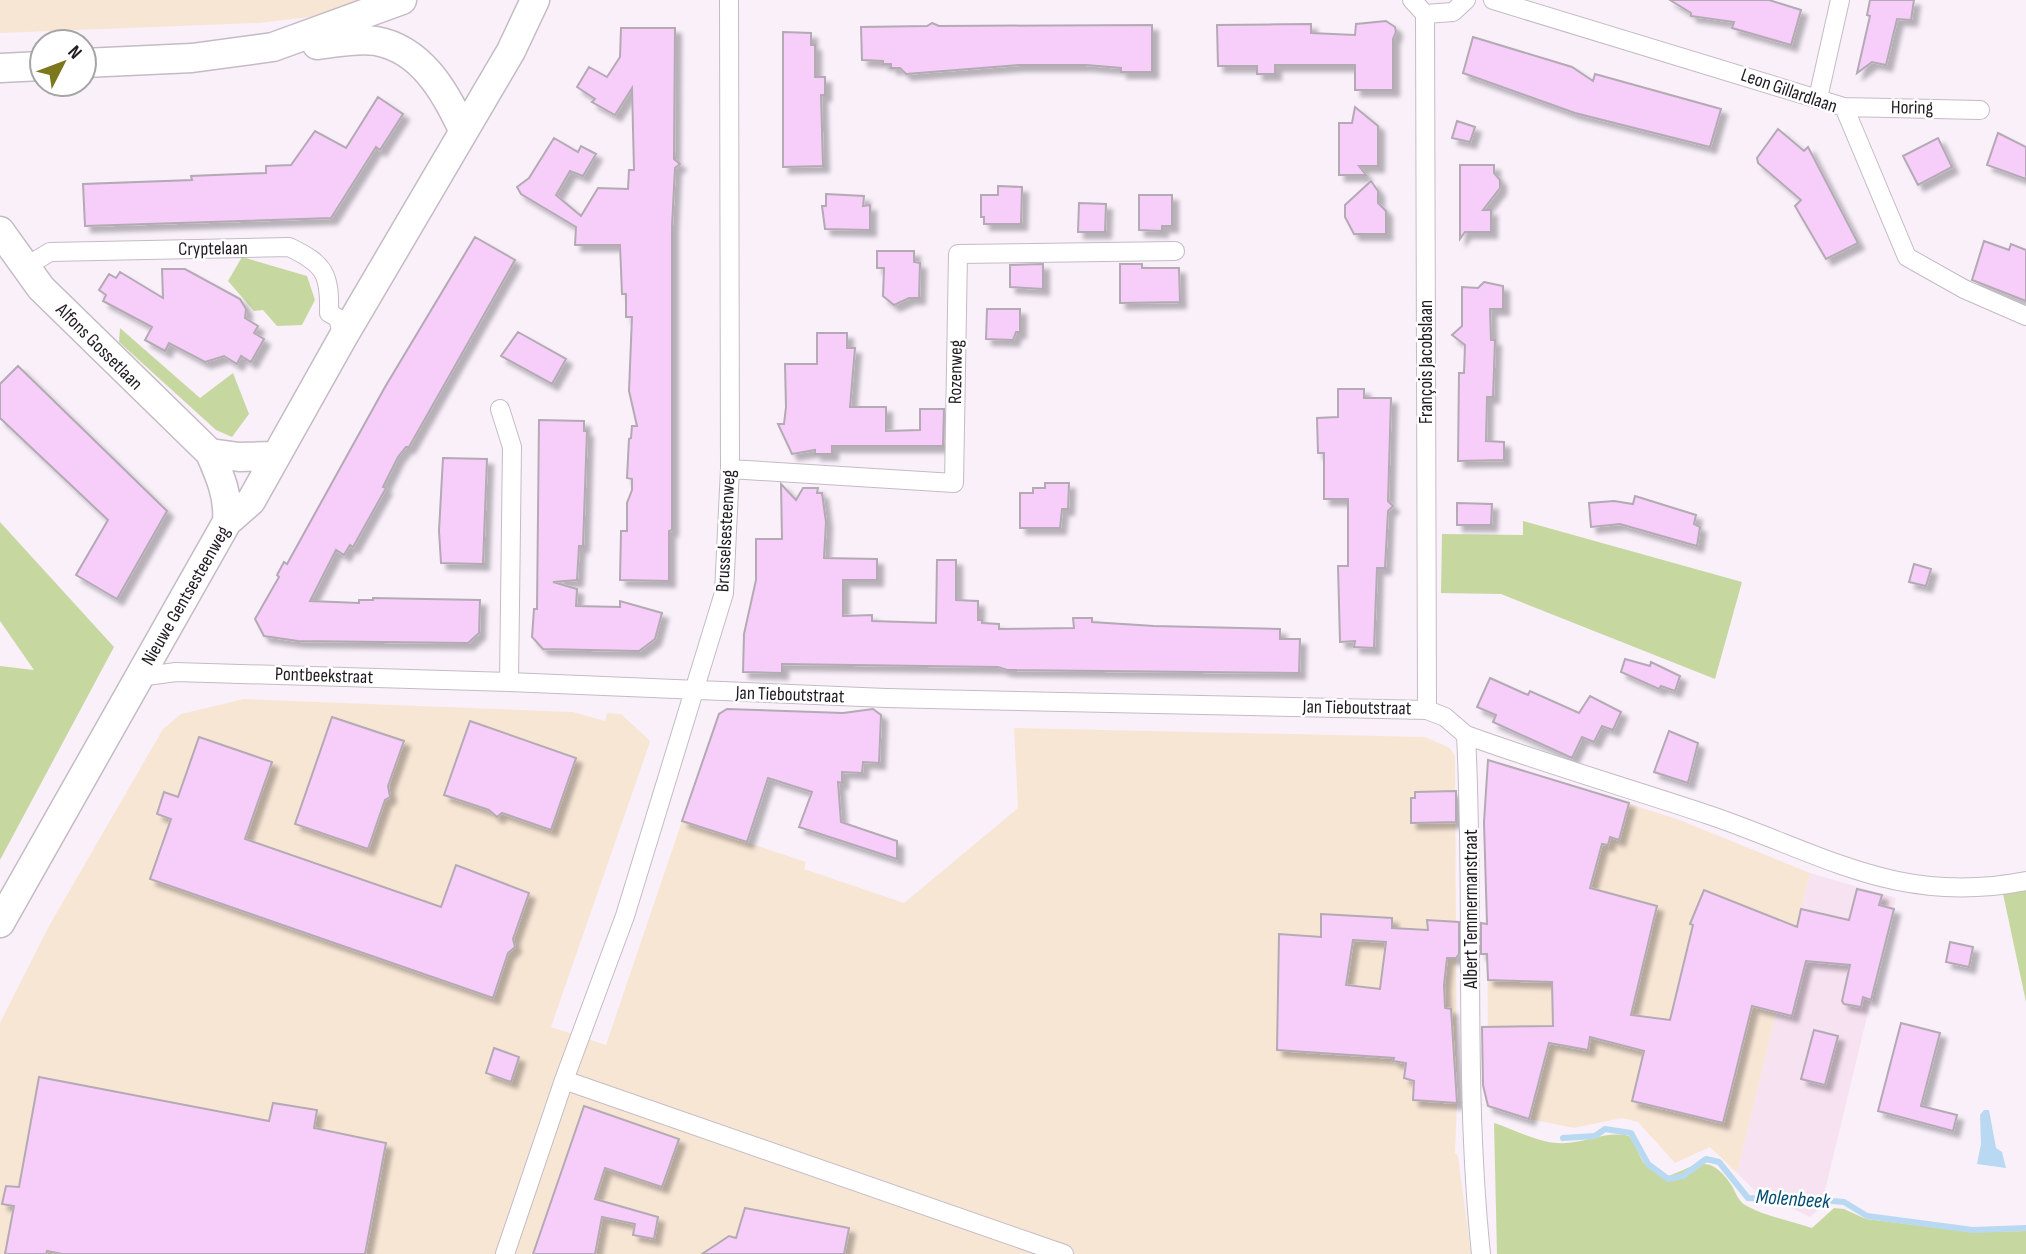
<svg xmlns="http://www.w3.org/2000/svg" width="2026" height="1254" font-family="'Sofia Sans Condensed',sans-serif">
	<defs>
		<filter id="shadow"><feDropShadow dx="6" dy="6" stdDeviation="2" flood-color="#0004"/></filter>
	</defs>
	<rect width="100%" height="100%" fill="#f9f0fa"/>
	<!-- commercial -->
	<path fill="#f7e2f1" d="M1810,873L1896,898L1875,987L1877,988L1874,1001L1871,1000L1821,1207L1810,1217L1754,1190L1737,1173Z"/>
	<!-- industrial -->
	<path fill="#f8e6d5" d="M0,0H381L327,15L259,23L0,33Z
		M244,699L573,712L605,721L607,713L621,714L648,739L650,742L551,1027L606,1045L682,821L806,862L804,869L904,903L1018,808L1014,728L1425,737L1450,748L1455,756L1457,1102L1488,1105L1487,778L1488,764L1493,761L1677,819L1810,873L1737,1173L1710,1147L1675,1163L1638,1122L1622,1118L1574,1128L1529,1119L1493,1106L1457,1103L1455,1153L1458,1156L1471,1254H0V1023L49,926L163,729L181,714Z"/>
	<!-- green -->
	<path fill="#c6d8a0" d="M242,257L307,276L315,300L302,325L277,326L263,310L254,311L228,281Z
		M120,328L200,398L233,373L249,414L232,437L216,430L119,342Z
		M1523,521L1742,582L1715,679L1501,594L1441,593L1442,534L1523,535Z
		M0,522L114,647L0,860V666L34,670L0,621Z
		M2026,873V1002L1999,875Z
		M1494,1123C1513,1129 1537,1142 1558,1143C1582,1145 1605,1130 1629,1136C1645,1158 1635,1163 1665,1177C1694,1168 1707,1150 1730,1183C1735,1190 1738,1201 1745,1205C1764,1216 1791,1221 1812,1228L1834,1208L1844,1209L1866,1219L1972,1232L2026,1231V1254H1497Z"/>
	<!-- water -->
	<path fill="#b8d9f1" d="M1984,1110H1989L1996,1148L2002,1152L2006,1168L1977,1164L1981,1144L1980,1115Z"/>
	<g fill="none" stroke-linecap="round" stroke-linejoin="round">
		<!-- stream -->
		<path stroke="#b8d9f1" stroke-width="6" d="M1563,1138L1595,1136L1605,1129L1631,1133L1648,1164L1668,1179L1683,1176L1706,1159L1719,1162L1748,1198L1781,1200L1798,1198L1844,1202L1867,1216L1973,1230L2026,1228"/>
	</g>
	<!-- building -->
	<path fill="#f7cefa" stroke="#b3aab3" stroke-width="2" fill-rule="evenodd" filter="url(#shadow)" d="M1670,0H1769L1801,10L1791,45L1732,28L1734,22L1691,16V13Z
		M1870,0H1914L1911,20L1897,19L1886,65L1872,62L1857,73L1870,16L1867,15Z
		M1386,21L1395,27L1396,32L1393,39V90H1355V65H1275V74H1257V66H1218L1217,25L1311,24V33L1355,35L1356,24Z
		M932,23L939,26L1152,25V72H1121V68L1086,65H1019L906,74L900,68H891V64H883V61L862,60L861,27L927,26Z
		M621,28H675L674,159L680,164L675,168L672,226V530L669,531V581L620,580L621,531H627V503L632,490V479L627,478L629,439L631,438L632,426H637L629,391L632,317H626V294H622L620,245H575L576,227L521,194L517,187L529,178L554,138L578,152L581,146L596,154L583,176L570,171L556,195L581,216L598,188L628,189L629,170H634L632,88L615,115L592,102L595,99L577,87L589,67L607,77L620,57Z
		M783,32L811,33V45H815V77H825V95H821L823,166L783,167Z
		M1473,37L1572,67L1593,81L1595,74L1721,109L1710,147L1575,113L1463,73Z
		M378,97L403,114L380,150L376,147L331,218L85,226L83,184L192,180L191,176L266,173V166L291,165L315,131L346,148Z
		M1355,107L1378,126V166H1359L1366,175H1339V123H1352Z
		M1457,121L1475,127L1470,142L1452,138Z
		M1778,129L1804,151L1808,147L1858,243L1826,259L1795,206L1801,200L1758,163L1757,158Z
		M1998,133L2026,147V179L1987,165Z
		M1938,138L1952,167L1918,185L1903,156Z
		M1460,165H1494V173L1500,180V188L1483,210H1491V232H1465L1460,239Z
		M1371,181L1378,191V203L1386,211V234H1354L1345,217V205Z
		M998,186L1022,187L1021,224H984V217H981V195H998Z
		M826,194L864,196L863,206L870,205V230L825,229L822,206H826Z
		M1139,195H1172V226H1162V231L1139,230Z
		M1079,203L1106,204L1105,232H1078Z
		M475,237L515,260L409,447H406L398,457L383,487L386,488L353,547L350,545L344,555L336,550L310,601L359,603V600H373V598L480,600L479,633L468,643L298,641L264,636L255,619L279,577L277,575L284,562L287,564L385,387Z
		M1984,241L2009,250L2011,244L2026,250V301L1972,280Z
		M877,251H914V262L920,263L919,298H909L894,305L883,296L884,268H877Z
		M1043,264V289L1010,287V265Z
		M1120,264H1142V268H1179L1180,302L1120,303Z
		M162,269H185L240,299L246,309L245,318L258,326L254,333L264,339L251,362L241,356L237,364L224,356L205,362L169,343L165,351L145,340L152,327L103,301L106,295L99,290L109,274L116,278L120,272L163,298Z
		M1484,282L1503,286V309H1490L1491,340H1495L1493,397H1487L1486,441L1504,442V460L1458,461L1459,373H1464L1465,345L1452,335L1462,326V287L1478,288Z
		M987,309H1020V332H1016L1013,340L986,339Z
		M518,332L566,359L552,384L501,356Z
		M817,333H847V348H855L850,407H886V431L920,430V409H944L943,446H832V454H815V450L792,454L778,424H784L786,407L785,364H817Z
		M18,366L167,511L117,599L76,575L108,520L0,418V384Z
		M1338,389H1364V398H1391L1388,501L1393,506L1388,511L1385,568H1377L1374,648L1354,647L1355,641L1340,642L1338,566H1348V499H1324V453H1318L1317,418L1338,417Z
		M539,420L584,421V431H587L583,546H579L577,580L553,582L577,589L576,606L620,607V601L662,613L655,639L639,651L543,649L532,637L534,609H537Z
		M443,458L487,459L483,564L441,563L439,531Z
		M1045,483H1069L1068,509H1062L1060,528H1020V493H1033V488H1045Z
		M781,484L796,500L803,488H818L817,493H822L826,522L824,558L877,559V580H843V616L872,615V621L936,623L937,560H956V600L978,601V620H982V623L999,624V629L1074,628L1073,618H1092V622L1154,626L1280,629V639H1300L1299,673L1007,670L998,667L782,664V673L743,672L744,634L756,580V539H782Z
		M1635,496L1696,515L1694,524L1700,527L1697,546L1620,524L1591,527L1589,503L1614,501L1633,504Z
		M1457,503L1492,504L1491,525H1457Z
		M1914,564L1931,569L1926,586L1909,582Z
		M1625,659L1650,666L1651,662L1680,676L1675,691L1661,686L1659,689L1621,672Z
		M1490,678L1528,695L1530,691L1579,713L1590,696L1621,712L1613,730L1602,726L1594,742L1582,737L1572,758L1493,722L1496,715L1477,707Z
		M727,709L843,713L873,709L881,715L879,763L863,762L862,773L842,772V783L838,782L841,822L897,841V859L799,827L812,792L768,778L747,842L682,821L719,714Z
		M332,717L404,741L388,786L390,797L385,800L368,849L295,824Z
		M470,721L576,758L551,830L502,813L497,817L489,810L444,795Z
		M1669,731L1698,743L1688,783L1654,772Z
		M199,737L272,762L245,839L441,907L456,865L529,893L513,939L515,947L508,953L493,998L150,879L171,819L157,814L164,792L178,797Z
		M1488,760L1629,803L1619,840L1610,837L1608,845L1602,844L1590,888L1657,906L1631,1015L1670,1020L1693,925L1690,924L1704,890L1797,927L1801,909L1849,920L1857,889L1882,895L1879,905L1894,909L1871,1000L1863,997L1861,1007L1844,1004L1842,1001L1850,965L1806,961L1792,1016L1752,1006L1723,1123L1632,1101L1644,1051L1590,1037L1588,1050L1549,1043L1529,1119L1488,1106L1483,1085L1482,1027L1553,1026L1552,982L1488,980L1487,954H1481V923L1487,924L1484,822Z
		M1456,791V822L1411,823V798H1415V792Z
		M1321,914L1392,918V928L1428,930L1427,920L1459,922V954L1456,958H1447L1444,985L1445,1008L1451,1009L1457,1103L1413,1100L1414,1081L1404,1078L1406,1063L1393,1061L1394,1058L1277,1050L1279,934L1321,937ZM1353,940L1386,942L1380,989L1346,985Z
		M1950,942L1973,947L1969,967L1946,962Z
		M1901,1023L1940,1033L1921,1106L1957,1115L1953,1131L1878,1111Z
		M1814,1030L1838,1036L1825,1085L1801,1079Z
		M494,1048L519,1057L511,1082L486,1073Z
		M39,1077L269,1121L273,1103L317,1110L314,1128L386,1143L365,1254H62L47,1251L46,1254H5L14,1206L2,1204L6,1186L19,1187Z
		M584,1106L679,1139L662,1187L605,1168L595,1199L658,1217L654,1239L633,1235L635,1224L602,1217L595,1254H533Z
		M745,1208L849,1228L844,1254H702L729,1236L736,1238Z"/>
	<g fill="none" stroke-linecap="round" stroke-linejoin="round">
		<defs>
			<path id="minor" d="M1412,0L1425,14
				M1493,0L1844,107L1907,257L1964,289L2026,316
				M1425,14L1427,710
				M1425,14L1453,12L1466,0
				M1818,98L1840,0
				M1844,107L1980,110
				M25,267L50,252L289,247C325,264 330,274 329,313L338,318L343,337
				M500,409L512,447L509,682
				M730,469L954,483L958,254L1175,251
				M139,677L176,672L509,682L886,698L1427,710L1445,717L1466,735C1546,764 1628,788 1709,815C1824,854 1898,906 2026,881
				M1466,735C1475,907 1463,1082 1481,1254
				M564,1080L1064,1254
				M505,1254L564,1080L625,916L724,593L730,469L729,0"/>
			<path id="primary" d="M317,45C336,43 356,38 376,41C421,49 445,91 463,130
				M84,63L192,58L273,47L402,0
				M0,68L42,66
				M0,231L41,288L210,453C220,476 229,496 227,522
				M210,453L239,457L276,456
				M0,923L227,522L251,501L343,337L511,51L535,0"/>
		</defs>
		<!-- minor casing -->
		<use href="#minor" stroke="#c4bbc5" stroke-width="20"/>
		<!-- primary casing -->
		<use href="#primary" stroke="#c4bbc5" stroke-width="31"/>
		<!-- minor -->
		<use href="#minor" stroke="#fff" stroke-width="18"/>
		<!-- primary -->
		<use href="#primary" stroke="#fff" stroke-width="28"/>
	</g>
	<g text-anchor="middle" dominant-baseline="central" stroke-width="5" stroke-linejoin="round" paint-order="stroke">
		<!-- street labels -->
		<g font-size="19" fill="#1f1c20" stroke="#fff">
			<text transform="translate(1789 91) rotate(19)">Leon Gillardlaan</text>
			<text transform="translate(1912 108) rotate(1)">Horing</text>
			<text transform="translate(213 249) rotate(-1)">Cryptelaan</text>
			<text transform="translate(99 347) rotate(45)">Alfons Gossetlaan</text>
			<text transform="translate(1426 362) rotate(-90)">François Jacobslaan</text>
			<text transform="translate(956 372) rotate(-89)">Rozenweg</text>
			<text transform="translate(726 531) rotate(-87)">Brusselsesteenweg</text>
			<text transform="translate(186 596) rotate(-60)">Nieuwe Gentsesteenweg</text>
			<text transform="translate(324 676) rotate(2)">Pontbeekstraat</text>
			<text transform="translate(790 695) rotate(2)">Jan Tieboutstraat</text>
			<text transform="translate(1357 708) rotate(1)">Jan Tieboutstraat</text>
			<text transform="translate(1471 909) rotate(-90)">Albert Temmermanstraat</text>
		</g>
		<!-- water labels -->
		<g font-size="21" font-style="italic" fill="#024d74" stroke="#fff">
			<text transform="translate(1793 1199) rotate(4)">Molenbeek</text>
		</g>
	</g>
	<!-- north arrow -->
	<g transform="translate(63 63) rotate(48)"><circle r="33" fill="#ffffff" stroke="#a5a4a6" stroke-width="2"/>
	<path d="M0-5L12 26L0 18L-12 26Z" fill="#7d781e"/>
	<text y="-10" font-size="19" font-weight="bold" text-anchor="middle" fill="#1f1c20">N</text>
	</g>
</svg>
